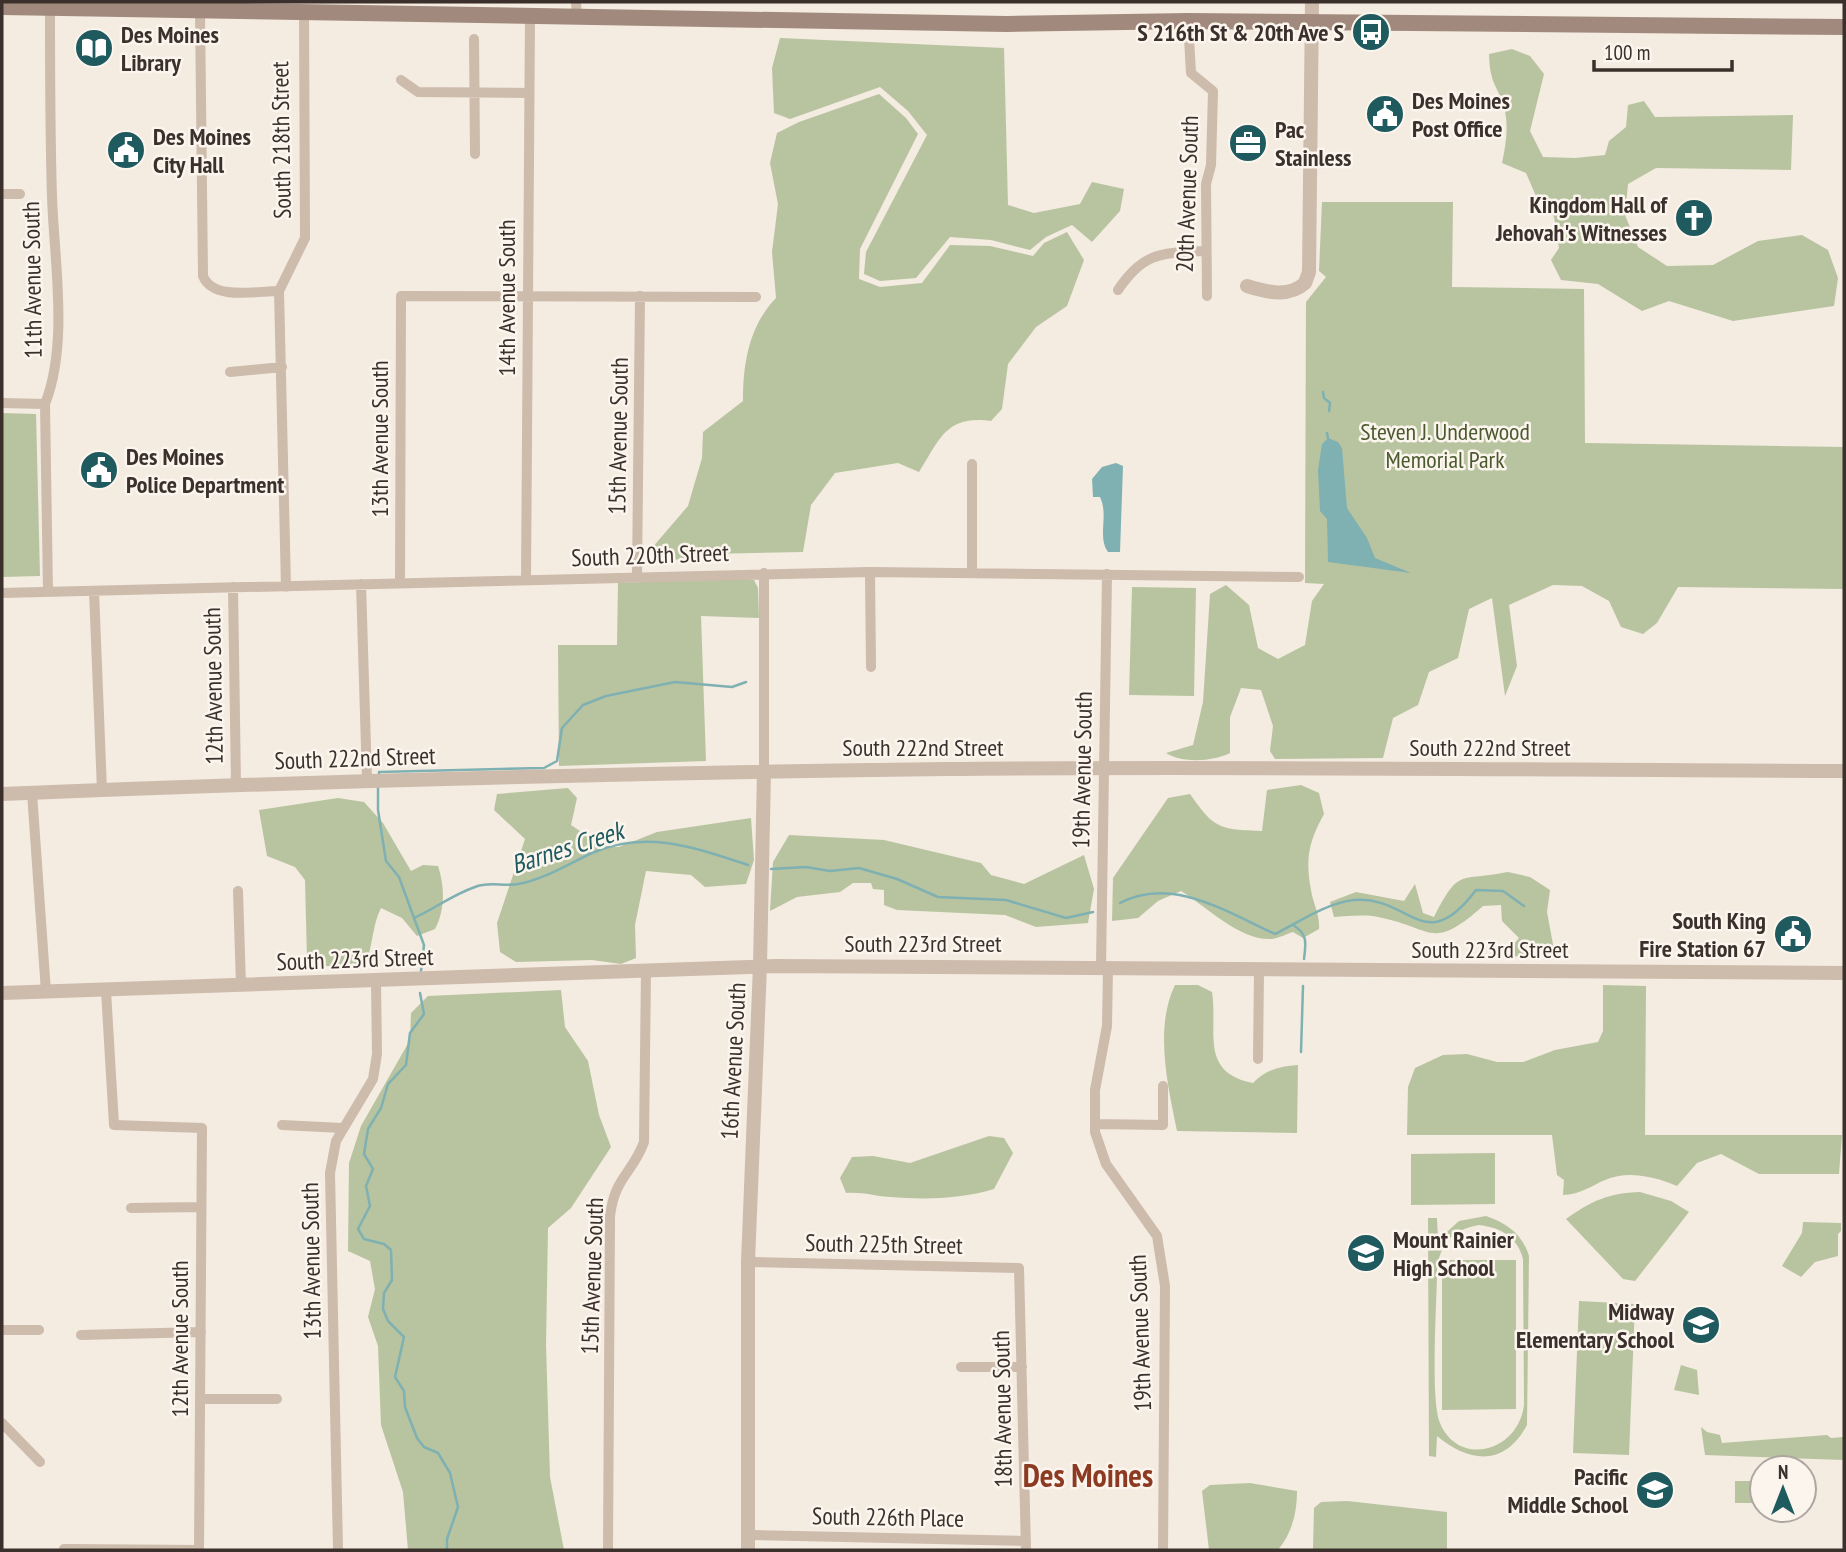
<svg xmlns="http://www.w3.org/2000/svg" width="1846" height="1552" font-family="'PT Sans Narrow',sans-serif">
	<rect width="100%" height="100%" fill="#f4ebe1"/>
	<!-- green -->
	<path fill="#b8c4a0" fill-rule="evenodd" d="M780,38L1004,48L1008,205L1034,213L1080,204L1092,182L1124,189L1120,211L1092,242L1072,225L1046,237L1030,250L991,240L950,237L916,278L880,281L864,274L866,252L927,135L908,111L880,87L790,119L774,113L772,68Z
		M1512,49L1530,56L1544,74L1530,131L1543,157L1575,158L1605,155L1609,141L1626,127L1628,105L1644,101L1655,117L1793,115L1791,170L1656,168L1628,184L1625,215L1638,247L1667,266L1713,265L1758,241L1802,235L1828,250L1838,278L1834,306L1733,321L1669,301L1642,311L1598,284L1561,280L1551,260L1559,248L1554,217L1536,196L1526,173L1502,163C1506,144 1509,126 1504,107C1496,82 1490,84 1489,54Z
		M879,94L906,118L918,134L860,249L859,279L880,287L922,283L950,245L990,246L1033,256L1044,243L1067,232L1084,260L1067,306L1036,327L1008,364L1002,409L991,421C946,415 940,439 919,472L898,463L835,473L811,505L803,552L708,554L663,562L651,549L688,506L702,458L703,432L743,401C743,363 749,326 776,298L772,252L778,204L770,163L777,133L799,122Z
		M1322,202H1453L1452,287L1584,289L1585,443L1844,447V589L1678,587L1657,623L1643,634L1621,627L1609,601L1582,586L1553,585L1509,605L1517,666L1505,696L1492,598L1469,609L1458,658L1429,672L1418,705L1393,718L1383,758L1275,759L1270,751L1273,726L1261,690L1241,688L1230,717V753C1212,762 1182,763 1166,753L1193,745L1203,702L1210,594L1226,585L1249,605L1258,648L1278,659L1305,645L1312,601L1324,584L1305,583L1306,302L1326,277L1319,271Z
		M2,413L36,414L40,576L2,577Z
		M737,578L754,580L758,588L759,618L701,616L706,761L559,766L558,645H617L618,583Z
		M1132,587L1196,588L1194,696L1129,695Z
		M1301,785L1319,793L1324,814C1309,841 1305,858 1311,890C1313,904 1320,914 1319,929L1303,938L1293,932C1287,934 1279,938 1272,939C1240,941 1207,907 1181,891L1158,901L1138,918L1112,921L1113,878L1168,798L1190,794C1215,830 1220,829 1262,831L1267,790Z
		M568,788L577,798L571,825L602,846L619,847L657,832L751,818L754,860L746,884L705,887L691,875L646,871L635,925L636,958L621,964L592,960L516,962L500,952L497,923L525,839L494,810L497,794Z
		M338,798L364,802L383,823L411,871L423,865L438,866C445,887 445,910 435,929L417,936L402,918L381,908C372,926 373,946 365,966H322L307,960L305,880L295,867L267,856L259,810Z
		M789,835L884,840L981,863L991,875L1024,884L1084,855L1094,889L1088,923L1036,927L1005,915L897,910L884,905V890L873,889L871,883H853L840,892L797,897L770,911L773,862Z
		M1508,872L1530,877L1550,890L1547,912L1555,955L1503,957L1519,938L1502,921L1501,905L1483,906C1431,952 1434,928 1378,917C1365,914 1348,916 1334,917L1330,902L1356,892L1404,901L1415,884L1423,913L1434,917C1460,867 1458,882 1508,872Z
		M1175,985H1198L1212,992C1218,1032 1199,1072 1253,1083C1265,1070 1280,1066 1298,1065L1297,1133L1177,1131C1168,1086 1154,1028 1175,985Z
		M1603,985L1646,986L1645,1135H1842L1839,1174H1759L1721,1154L1697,1163L1677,1186C1655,1177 1628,1170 1605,1180C1591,1186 1579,1195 1563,1195L1564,1180L1557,1175L1552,1135H1407L1408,1087L1415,1068L1443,1055L1467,1054L1497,1062H1523L1555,1050L1598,1042L1603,1031Z
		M561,990L565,1027L588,1061L599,1115L611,1147L571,1208L548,1228L546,1345L550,1477L564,1550H408L403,1492L381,1425L378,1346L368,1317L375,1289L370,1261L348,1251L349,1163L361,1126L410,1040L411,1013L428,996Z
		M989,1136L1004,1138L1013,1153L994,1189C960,1199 925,1200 890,1197C873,1196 865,1192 846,1193L840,1178L852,1157L873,1156L910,1163Z
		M1495,1153V1204L1411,1205V1154Z
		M1640,1192L1671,1201L1689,1212L1635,1281L1623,1279L1566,1219C1591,1201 1609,1193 1640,1192Z
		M1486,1216C1507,1223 1523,1235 1529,1256L1527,1425C1505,1467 1469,1463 1437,1436L1436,1457L1429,1456L1428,1218H1437L1438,1240L1459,1221ZM1479,1225C1501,1228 1517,1236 1523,1259L1524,1405C1518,1453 1458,1467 1440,1423C1430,1399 1437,1302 1437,1270C1440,1244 1451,1230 1479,1225Z
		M1803,1222L1841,1223V1231L1838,1234V1256L1815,1262L1801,1277L1782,1266L1802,1233Z
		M1442,1260H1516V1409L1442,1410Z
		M1579,1301L1635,1304L1629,1455L1573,1453Z
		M1681,1365L1697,1370L1699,1395L1674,1390Z
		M1701,1427L1707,1432L1720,1435L1722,1443L1827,1435L1831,1438L1844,1437V1460L1705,1455Z
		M1735,1481H1762V1503H1735Z
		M1250,1483L1297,1491C1297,1513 1292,1533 1278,1550H1209L1202,1491L1210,1485Z
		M1347,1501L1447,1512V1550H1313L1314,1508L1321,1502Z"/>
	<!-- water -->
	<path fill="#7fb0b2" d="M1328,438L1338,442L1342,448L1347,508L1367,538L1375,558L1411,573L1328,562L1327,519L1320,511L1318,470L1322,444Z
		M1116,463L1123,466L1120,552H1108C1097,537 1109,515 1100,497H1093L1092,479L1102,467Z"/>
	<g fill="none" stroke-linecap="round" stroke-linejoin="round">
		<!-- stream -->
		<path stroke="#7fb0b2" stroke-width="2.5" d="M1323,392L1324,398L1330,403L1329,411
			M1327,433L1328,438
			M379,776V772L544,768L557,761L562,728L583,705L606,696L675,682L732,687L746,682
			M378,786V810L386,861L399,877L414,918
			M771,869L806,867L830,871L859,868L897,879L938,897L1006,900L1066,918L1093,912
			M1120,903C1172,875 1228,913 1275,934C1299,922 1326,903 1354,900C1410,895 1424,959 1476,890L1503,891L1524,906
			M1293,925C1308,934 1306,943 1304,959
			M421,971L424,945L414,918C436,908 452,895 475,887C489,881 504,887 518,884C543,880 570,863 592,853C647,829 696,848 748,865
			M420,993L424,1014L410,1033L406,1065L388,1084L381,1108L368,1129L364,1154L373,1169L366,1186L370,1206L358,1229L364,1239L384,1244L391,1250L392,1280L384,1293L383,1309L388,1321L404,1337L395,1377L404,1391L405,1407L417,1438L424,1447L438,1453L450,1473L458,1507L447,1539V1550
			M1301,1052L1303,986"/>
		<!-- minor -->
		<path stroke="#cdbbac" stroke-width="10" d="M576,2L577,18
			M200,10L203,276C213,301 257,291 279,291
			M1188,21L1191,73L1213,91L1211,165L1206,184L1207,296
			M474,39L475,154
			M401,80L418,92L529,93
			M2,194H20
			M1118,290C1144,251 1163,253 1206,251
			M230,372L282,367
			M2,403L45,404
			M870,572L871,667
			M972,572V464
			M637,576L640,296
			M526,580L530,16
			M400,583L401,296L756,297
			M361,584L367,780
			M233,587L236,785
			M286,587L279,291L305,238L304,12
			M94,591L102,790
			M48,592L45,404C69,343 54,261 52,196C50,134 50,71 50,8
			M2,593L870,572L1299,577
			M764,771V573
			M32,793L46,992
			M238,891L241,986
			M1101,967L1107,574
			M1108,967L1107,1026L1095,1090V1132L1106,1164L1157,1236L1165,1286L1163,1550
			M106,991L114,1125L202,1128L199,1550
			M1258,1059L1259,970
			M1095,1124L1163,1125V1086
			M282,1125L342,1128
			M131,1208L200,1207
			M748,1262L1019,1268L1026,1550
			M2,1330H39
			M81,1335L201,1332
			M961,1367H1022
			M200,1399H277
			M2,1423L40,1462
			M748,1535L1026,1541
			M64,1549L199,1550
			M338,1550L330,1173L336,1141L373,1079L377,1054L376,982
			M608,1550L610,1216C615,1176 633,1173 644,1142L646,970"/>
		<!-- tertiary -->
		<path stroke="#cdbbac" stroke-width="14" d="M1247,286C1266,292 1289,298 1305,283L1309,272L1312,2
			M2,794C316,781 631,773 946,769C1245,766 1545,770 1844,771
			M2,993L776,966L1844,973
			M748,1550V1262L760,966L764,771"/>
		<!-- secondary -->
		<path stroke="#a18a7d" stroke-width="16" d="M2,7L1007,24L1188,21L1844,27"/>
	</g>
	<!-- icons -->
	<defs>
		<symbol id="bus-disc" viewBox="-11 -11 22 22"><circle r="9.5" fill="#1f5a5e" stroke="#fbf5ee"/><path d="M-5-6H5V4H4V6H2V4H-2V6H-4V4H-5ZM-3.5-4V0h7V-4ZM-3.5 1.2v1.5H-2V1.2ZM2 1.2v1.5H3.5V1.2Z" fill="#fff"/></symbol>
		<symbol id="library-disc" viewBox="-11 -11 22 22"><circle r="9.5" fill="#1f5a5e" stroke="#fbf5ee"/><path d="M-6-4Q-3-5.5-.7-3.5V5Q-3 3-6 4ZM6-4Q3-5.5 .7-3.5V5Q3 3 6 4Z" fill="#fff"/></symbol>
		<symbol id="civic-disc" viewBox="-11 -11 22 22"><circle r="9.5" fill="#1f5a5e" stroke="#fbf5ee"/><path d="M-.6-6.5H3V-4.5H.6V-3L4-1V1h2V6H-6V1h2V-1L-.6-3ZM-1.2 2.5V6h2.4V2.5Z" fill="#fff"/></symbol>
		<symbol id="office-disc" viewBox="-11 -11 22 22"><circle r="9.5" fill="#1f5a5e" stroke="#fbf5ee"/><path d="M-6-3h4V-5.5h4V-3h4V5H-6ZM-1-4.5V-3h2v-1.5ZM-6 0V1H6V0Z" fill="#fff"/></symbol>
		<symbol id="church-disc" viewBox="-11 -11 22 22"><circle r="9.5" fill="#1f5a5e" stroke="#fbf5ee"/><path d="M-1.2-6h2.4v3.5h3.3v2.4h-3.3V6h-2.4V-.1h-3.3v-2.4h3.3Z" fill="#fff"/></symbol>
		<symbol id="school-disc" viewBox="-11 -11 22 22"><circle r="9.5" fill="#1f5a5e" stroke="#fbf5ee"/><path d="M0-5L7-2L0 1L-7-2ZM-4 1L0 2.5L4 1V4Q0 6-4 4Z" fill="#fff"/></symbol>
	</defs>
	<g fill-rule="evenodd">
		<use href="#bus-disc" x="1349" y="10" width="44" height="44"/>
		<use href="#library-disc" x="72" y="26" width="44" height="44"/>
		<use href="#civic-disc" x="1363" y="92" width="44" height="44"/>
		<use href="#office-disc" x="1226" y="121" width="44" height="44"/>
		<use href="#civic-disc" x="104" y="128" width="44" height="44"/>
		<use href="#church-disc" x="1672" y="196" width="44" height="44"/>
		<use href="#civic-disc" x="77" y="448" width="44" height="44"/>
		<use href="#civic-disc" x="1771" y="912" width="44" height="44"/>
		<use href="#school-disc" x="1344" y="1231" width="44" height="44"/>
		<use href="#school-disc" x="1679" y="1303" width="44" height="44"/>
		<use href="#school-disc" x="1633" y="1468" width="44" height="44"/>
	</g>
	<g text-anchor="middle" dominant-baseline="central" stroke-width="5" stroke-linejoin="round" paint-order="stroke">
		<!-- poi labels -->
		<g font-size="24" font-weight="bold" fill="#3b302b" stroke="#fbf5ee" text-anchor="start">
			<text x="1344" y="32" text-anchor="end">S 216th St &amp; 20th Ave S</text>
			<text x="121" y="34">Des Moines<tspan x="121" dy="28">Library</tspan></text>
			<text x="1412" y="100">Des Moines<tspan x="1412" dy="28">Post Office</tspan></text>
			<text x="1275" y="129">Pac<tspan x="1275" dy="28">Stainless</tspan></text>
			<text x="153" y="136">Des Moines<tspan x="153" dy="28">City Hall</tspan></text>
			<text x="1667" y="204" text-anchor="end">Kingdom Hall of<tspan x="1667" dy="28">Jehovah's Witnesses</tspan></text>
			<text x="126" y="456">Des Moines<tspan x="126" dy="28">Police Department</tspan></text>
			<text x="1766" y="920" text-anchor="end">South King<tspan x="1766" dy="28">Fire Station 67</tspan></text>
			<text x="1393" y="1239">Mount Rainier<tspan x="1393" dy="28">High School</tspan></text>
			<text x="1674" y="1311" text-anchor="end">Midway<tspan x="1674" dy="28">Elementary School</tspan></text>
			<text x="1628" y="1476" text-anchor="end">Pacific<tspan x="1628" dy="28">Middle School</tspan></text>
		</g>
		<!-- street labels -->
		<g font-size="24" fill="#3b302b" stroke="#fbf5ee">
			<text transform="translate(281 140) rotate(-91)">South 218th Street</text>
			<text transform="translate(1187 194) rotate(-88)">20th Avenue South</text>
			<text transform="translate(32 280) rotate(-91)">11th Avenue South</text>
			<text transform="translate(506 298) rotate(-90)">14th Avenue South</text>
			<text transform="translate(618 436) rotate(-89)">15th Avenue South</text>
			<text transform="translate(379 439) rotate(-90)">13th Avenue South</text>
			<text transform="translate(650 555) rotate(-2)">South 220th Street</text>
			<text transform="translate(213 686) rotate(-91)">12th Avenue South</text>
			<text x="923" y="747">South 222nd Street</text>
			<text x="1490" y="747">South 222nd Street</text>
			<text transform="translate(355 758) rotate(-2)">South 222nd Street</text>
			<text transform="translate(1082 770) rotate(-89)">19th Avenue South</text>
			<text x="923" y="943">South 223rd Street</text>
			<text x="1490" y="949">South 223rd Street</text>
			<text transform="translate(355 959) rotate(-2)">South 223rd Street</text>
			<text transform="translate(733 1061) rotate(-87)">16th Avenue South</text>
			<text transform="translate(884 1244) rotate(1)">South 225th Street</text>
			<text transform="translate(311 1261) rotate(-91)">13th Avenue South</text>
			<text transform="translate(592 1276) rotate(-88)">15th Avenue South</text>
			<text transform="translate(1140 1333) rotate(-92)">19th Avenue South</text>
			<text transform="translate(179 1339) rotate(-90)">12th Avenue South</text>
			<text transform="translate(1002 1409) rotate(-91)">18th Avenue South</text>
			<text transform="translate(888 1517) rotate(1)">South 226th Place</text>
		</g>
		<!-- park labels -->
		<g font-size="24" fill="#4a5a2e" stroke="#fbf5ee">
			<text x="1445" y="431">Steven J. Underwood<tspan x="1445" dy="28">Memorial Park</tspan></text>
		</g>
		<!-- water labels -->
		<g font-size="26" font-style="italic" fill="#1f5a5e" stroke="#fbf5ee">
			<text transform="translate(567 847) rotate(-18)">Barnes Creek</text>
		</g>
		<!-- district labels -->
		<g font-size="32" font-weight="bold" fill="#8c3b22" stroke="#fbf5ee">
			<text x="1088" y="1475">Des Moines</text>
		</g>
	</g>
	<!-- border -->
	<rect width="1846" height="1552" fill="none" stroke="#3b302b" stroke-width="7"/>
	<!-- north arrow -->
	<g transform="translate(1783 1489)"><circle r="33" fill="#fbf5ee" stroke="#aea6a0" stroke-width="2"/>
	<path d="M0-5L12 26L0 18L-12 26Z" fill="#1f5a5e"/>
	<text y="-10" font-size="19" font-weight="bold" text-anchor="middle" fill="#3b302b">N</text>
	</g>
	<!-- scale -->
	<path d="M1594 60v10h138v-10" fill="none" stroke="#3b302b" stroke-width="3.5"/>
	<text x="1604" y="60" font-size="21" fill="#3b302b" stroke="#fbf5ee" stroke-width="5" paint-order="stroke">100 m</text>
</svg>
